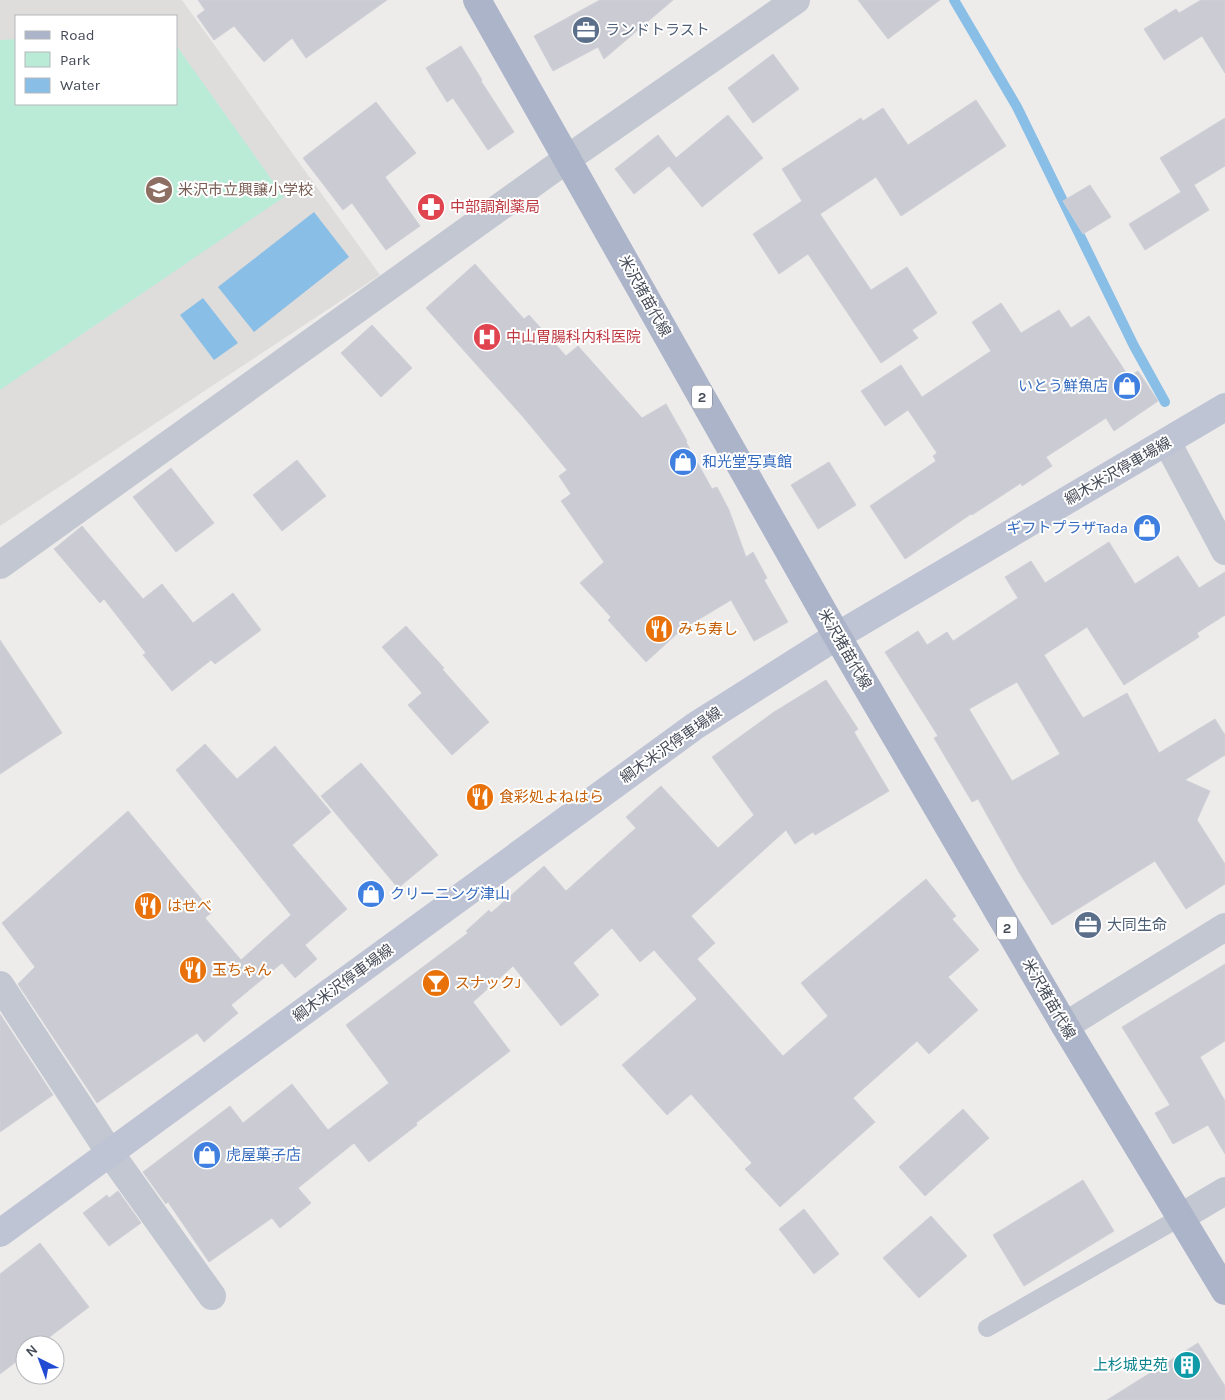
<svg xmlns="http://www.w3.org/2000/svg" width="1225" height="1400" font-family="Karla,'Noto Sans JP',sans-serif">
	<rect width="100%" height="100%" fill="#eeeceb"/>
	<!-- education -->
	<path fill="#dfdddc" fill-rule="evenodd" d="M0,0H182L380,275L0,526ZM16,16H176V104H16Z"/>
	<!-- green -->
	<path fill="#baebd7" d="M16,39V104H176V45L284,197L0,390V40Z"/>
	<!-- water -->
	<path fill="#89bfe6" d="M314,212L349,257L254,332L218,287Z
		M203,298L238,343L214,360L180,315Z"/>
	<g fill="none" stroke-linecap="round" stroke-linejoin="round">
		<!-- stream -->
		<path stroke="#89bfe6" stroke-width="10" d="M954,0L1017,107L1134,346L1165,402"/>
	</g>
	<!-- building -->
	<path fill="#cbccd3" stroke="#cfd0d7" fill-rule="evenodd" d="M198,0H387L306,58L292,38L264,62L234,26L214,40L197,16L205,10Z
		M600,0H673L604,59L598,47L553,71L534,36Z
		M858,0H940L888,39Z
		M1201,0H1225V73L1202,36L1164,60L1144,29L1176,9L1179,13Z
		M461,46L482,80L481,81L514,132L488,150L453,98L447,102L426,68Z
		M773,54L799,89L753,123L728,88Z
		M976,100L1006,146L901,216L876,177L820,214L871,290L907,267L937,313L912,330L918,338L881,363L808,254L779,274L753,234L802,201L782,169L861,118L863,121L883,108L908,145Z
		M376,102L416,153L385,177L420,226L386,250L352,203L343,210L303,158Z
		M728,115L763,158L702,207L669,166L634,194L615,169L658,135L676,158Z
		M1225,118V166L1194,185L1209,210L1145,250L1129,224L1181,192L1160,158Z
		M1090,185L1111,217L1083,234L1063,201Z
		M475,264L524,319L529,315L566,356L578,346L642,418L666,404L687,441L686,442L712,489L717,487L729,510L746,557L753,552L767,578L764,580L788,622L754,641L731,600L681,630L646,662L608,620L611,617L580,583L604,562L561,501L571,494L559,476L567,470L524,418L426,308Z
		M1001,303L1021,333L1059,310L1071,328L1089,316L1129,377L1138,371L1158,401L1114,431L1106,418L1046,457L1052,466L1022,486L1021,483L972,515L971,514L905,559L870,506L936,461L933,456L937,453L908,410L885,426L861,391L901,365L922,397L991,351L972,322Z
		M372,325L412,368L381,397L341,353Z
		M297,460L326,496L282,531L253,495Z
		M829,462L856,505L818,529L791,485Z
		M171,468L214,523L176,552L133,497Z
		M82,526L143,599L162,584L193,623L233,593L261,630L215,664L211,660L172,691L143,655L146,653L104,599L100,603L54,549Z
		M1109,542L1135,584L1178,556L1199,588L1225,572V615L1197,633L1199,637L1124,685L1087,627L1044,655L1083,718L1127,693L1159,753L1215,719L1225,735V755L1185,780L1210,791L1197,820L1225,864V884L1186,909L1155,861L1052,925L1020,874L978,799L972,802L934,738L938,736L885,652L918,631L927,645L947,632L953,641L1018,598L1005,577L1031,561L1045,583ZM1017,682L1060,754L1012,781L969,709Z
		M406,626L444,668L442,669L489,722L452,755L408,705L422,693L382,647Z
		M0,640L62,733L0,774Z
		M826,680L858,729L854,732L889,791L815,835L813,832L795,844L786,830L691,916L715,943L697,959L783,1056L828,1016L801,983L926,879L956,916L952,919L979,950L948,977L978,1010L929,1054L917,1041L853,1098L875,1122L780,1207L745,1169L752,1163L691,1094L667,1115L622,1065L697,999L654,950L640,962L612,928L573,963L599,995L561,1026L513,966L473,1002L510,1051L416,1123L417,1125L369,1162L354,1143L298,1188L311,1203L280,1228L272,1218L209,1262L168,1202L166,1204L143,1172L230,1106L243,1123L292,1084L328,1130L389,1083L346,1025L468,933L466,931L489,910L491,913L544,866L566,891L636,828L626,817L661,786L718,848L754,815L712,757L774,712Z
		M205,744L237,779L275,746L331,812L292,845L347,909L305,945L317,959L295,978L282,963L231,1005L238,1013L204,1042L197,1033L97,1103L18,984L35,967L2,923L128,811L212,912L205,918L241,960L291,915L176,770Z
		M361,763L438,855L398,888L321,796Z
		M1225,964V1041L1200,1057L1225,1101V1154L1208,1125L1173,1144L1155,1113L1170,1105L1122,1027Z
		M0,1014L53,1095L0,1132Z
		M963,1109L989,1138L925,1196L899,1167Z
		M1083,1180L1114,1231L1024,1286L993,1235Z
		M118,1191L141,1223L109,1246L83,1213L107,1195L109,1198Z
		M804,1209L839,1254L814,1274L779,1229Z
		M931,1216L967,1256L919,1298L883,1258Z
		M40,1243L89,1307L39,1345H25V1355L0,1374V1274Z
		M1198,1343L1225,1386V1400H1107Z"/>
	<g fill="none" stroke-linecap="round" stroke-linejoin="round">
		<!-- service -->
		<path stroke="#c2c7d2" stroke-width="18" d="M987,1328L1181,1217"/>
		<!-- minor -->
		<path stroke="#c2c7d2" stroke-width="28" d="M1167,442L1225,551
			M0,565L567,159L796,0
			M0,985L110,1153L212,1296
			M1065,1026L1225,927
			M1181,1217L1225,1191"/>
		<!-- secondary -->
		<path stroke="#bec4d4" stroke-width="28" d="M0,1233L695,726L837,636L1225,407"/>
		<!-- primary -->
		<path stroke="#acb4c9" stroke-width="28" d="M477,0L837,636L1065,1026L1225,1291"/>
	</g>
	<!-- icons -->
	<defs>
		<symbol id="office-disc" viewBox="-11 -11 22 22"><circle r="9.5" fill="#5c6f8a" stroke="#fff"/><path d="M-6-3h4V-5.5h4V-3h4V5H-6ZM-1-4.5V-3h2v-1.5ZM-6 0V1H6V0Z" fill="#fff"/></symbol>
		<symbol id="school-disc" viewBox="-11 -11 22 22"><circle r="9.5" fill="#8d6e63" stroke="#fff"/><path d="M0-5L7-2L0 1L-7-2ZM-4 1L0 2.5L4 1V4Q0 6-4 4Z" fill="#fff"/></symbol>
		<symbol id="pharmacy-disc" viewBox="-11 -11 22 22"><circle r="9.5" fill="#e0444e" stroke="#fff"/><path d="M-2-6h4v4h4v4h-4v4h-4v-4h-4v-4h4Z" fill="#fff"/></symbol>
		<symbol id="hospital-disc" viewBox="-11 -11 22 22"><circle r="9.5" fill="#e0444e" stroke="#fff"/><path d="M-5-5h3v3.5h4V-5h3V5h-3V1.5h-4V5h-3Z" fill="#fff"/></symbol>
		<symbol id="shop-disc" viewBox="-11 -11 22 22"><circle r="9.5" fill="#3f7fe0" stroke="#fff"/><path d="M-5-2.5h2.3a2.7 3.5 0 0 1 5.4 0H5L5.5 6h-11ZM-1.5-2.5h3a1.5 2.3 0 0 0-3 0Z" fill="#fff"/></symbol>
		<symbol id="restaurant-disc" viewBox="-11 -11 22 22"><circle r="9.5" fill="#e8710a" stroke="#fff"/><path d="M-5-6h1v4h1v-4h1v4h1v-4h1v5L-1.5 .5V6h-2V.5L-5-1ZM5-6V6H3V1.5H1.5Q1.5-4 5-6Z" fill="#fff"/></symbol>
		<symbol id="bar-disc" viewBox="-11 -11 22 22"><circle r="9.5" fill="#e8710a" stroke="#fff"/><path d="M-6-5H6L.8 .8V4.5H3.5V6h-7V4.5H-.8V.8Z" fill="#fff"/></symbol>
		<symbol id="building-disc" viewBox="-11 -11 22 22"><circle r="9.5" fill="#0f9aa8" stroke="#fff"/><path d="M-4-6H4V6H1V3H-1V6H-4ZM-2.5-4.3h1.7v1.8h-1.7ZM.8-4.3h1.7v1.8H.8ZM-2.5-1h1.7V.8h-1.7ZM.8-1h1.7V.8H.8Z" fill="#fff"/></symbol>
	</defs>
	<g fill-rule="evenodd">
		<use href="#office-disc" x="570" y="14" width="32" height="32"/>
		<use href="#school-disc" x="143" y="174" width="32" height="32"/>
		<use href="#pharmacy-disc" x="415" y="191" width="32" height="32"/>
		<use href="#hospital-disc" x="471" y="321" width="32" height="32"/>
		<use href="#shop-disc" x="1111" y="370" width="32" height="32"/>
		<use href="#shop-disc" x="667" y="446" width="32" height="32"/>
		<use href="#shop-disc" x="1131" y="512" width="32" height="32"/>
		<use href="#restaurant-disc" x="643" y="613" width="32" height="32"/>
		<use href="#restaurant-disc" x="464" y="781" width="32" height="32"/>
		<use href="#shop-disc" x="355" y="878" width="32" height="32"/>
		<use href="#restaurant-disc" x="132" y="890" width="32" height="32"/>
		<use href="#office-disc" x="1072" y="909" width="32" height="32"/>
		<use href="#restaurant-disc" x="177" y="954" width="32" height="32"/>
		<use href="#bar-disc" x="420" y="967" width="32" height="32"/>
		<use href="#shop-disc" x="191" y="1139" width="32" height="32"/>
		<use href="#building-disc" x="1171" y="1349" width="32" height="32"/>
	</g>
	<g text-anchor="middle" dominant-baseline="central" stroke-width="4" stroke-linejoin="round" paint-order="stroke">
		<!-- shield labels -->
		<g fill="#fff" stroke="#7d8189" stroke-width="1">
			<rect x="692" y="385.5" width="20" height="23" rx="4"/>
			<rect x="997" y="916.5" width="20" height="23" rx="4"/>
		</g>
		<g font-size="14" font-weight="bold" fill="#454b57">
			<text x="702" y="397">2</text>
			<text x="1007" y="928">2</text>
		</g>
		<!-- service labels -->
		<g font-size="15" fill="#4e5e75" stroke="#fff" text-anchor="start">
			<text x="605" y="30">ランドトラスト</text>
			<text x="1107" y="925">大同生命</text>
		</g>
		<!-- education labels -->
		<g font-size="15" fill="#785e54" stroke="#fff" text-anchor="start">
			<text x="178" y="190">米沢市立興譲小学校</text>
		</g>
		<!-- health labels -->
		<g font-size="15" fill="#be3a42" stroke="#fff" text-anchor="start">
			<text x="450" y="207">中部調剤薬局</text>
			<text x="506" y="337">中山胃腸科内科医院</text>
		</g>
		<!-- street labels -->
		<g font-size="15" fill="#454b57" stroke="#fff">
			<text transform="translate(645 296) rotate(61)">米沢猪苗代線</text>
			<text transform="translate(1118 471) rotate(-30)">綱木米沢停車場線</text>
			<text transform="translate(845 649) rotate(60)">米沢猪苗代線</text>
			<text transform="translate(671 745) rotate(-35)">綱木米沢停車場線</text>
			<text transform="translate(343 983) rotate(-36)">綱木米沢停車場線</text>
			<text transform="translate(1049 999) rotate(60)">米沢猪苗代線</text>
		</g>
		<!-- shop labels -->
		<g font-size="15" fill="#366cbe" stroke="#fff" text-anchor="start">
			<text x="1108" y="386" text-anchor="end">いとう鮮魚店</text>
			<text x="702" y="462">和光堂写真館</text>
			<text x="1128" y="528" text-anchor="end">ギフトプラザTada</text>
			<text x="390" y="894">クリーニング津山</text>
			<text x="226" y="1155">虎屋菓子店</text>
		</g>
		<!-- food labels -->
		<g font-size="15" fill="#c56008" stroke="#fff" text-anchor="start">
			<text x="678" y="629">みち寿し</text>
			<text x="499" y="797">食彩処よねはら</text>
			<text x="167" y="906">はせべ</text>
			<text x="212" y="970">玉ちゃん</text>
			<text x="455" y="983">スナックJ</text>
		</g>
		<!-- culture labels -->
		<g font-size="15" fill="#0d838f" stroke="#fff" text-anchor="end">
			<text x="1168" y="1365">上杉城史苑</text>
		</g>
	</g>
	<!-- legend -->
	<rect x="15" y="15" width="162" height="90" fill="#ffffff" stroke="#b5b7bc"/>
	<rect x="25" y="31" width="25" height="8" fill="#acb4c9" stroke="#b5b7bc"/>
	<text x="60" y="40" font-size="15" fill="#454b57">Road</text>
	<rect x="25" y="52" width="25" height="15" fill="#baebd7" stroke="#b5b7bc"/>
	<text x="60" y="65" font-size="15" fill="#454b57">Park</text>
	<rect x="25" y="78" width="25" height="15" fill="#89bfe6" stroke="#b5b7bc"/>
	<text x="60" y="90" font-size="15" fill="#454b57">Water</text>
	<!-- north arrow -->
	<g transform="translate(40 1360) rotate(318)"><circle r="24" fill="#ffffff" stroke="#b5b7bc"/>
	<path d="M0-4L9 19L0 12L-9 19Z" fill="#2249d2"/>
	<text y="-8" font-size="14" font-weight="bold" text-anchor="middle" fill="#454b57">N</text>
	</g>
</svg>
